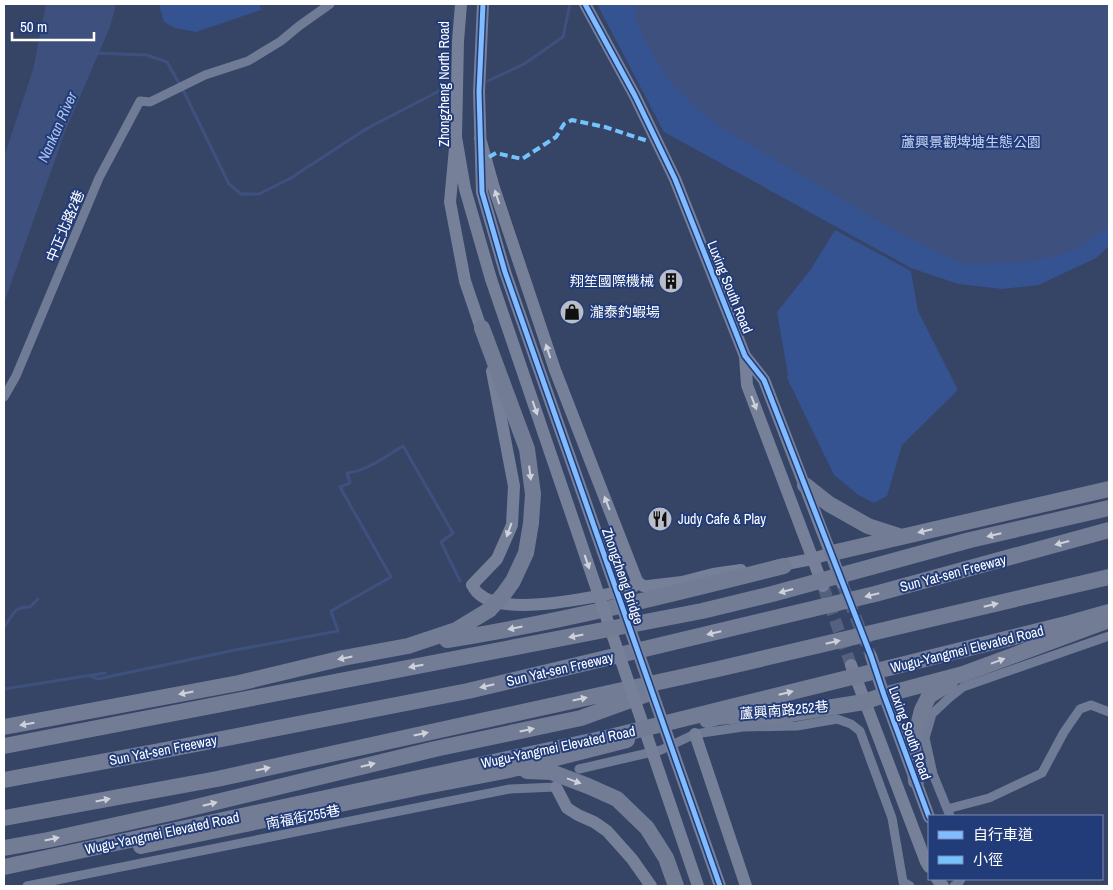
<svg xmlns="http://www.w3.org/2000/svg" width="1113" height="890" font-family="'Archivo Narrow','Noto Sans TC',sans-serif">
	<rect width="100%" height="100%" fill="#364466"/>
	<!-- green -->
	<path fill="#355291" d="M160,4H260L261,10L196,32L175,28L164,22L160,9Z
		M597,4H1109V246L1096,258L1039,285L1002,289L958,284L911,268L664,132Z
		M835,230L911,271L918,311L958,390L902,445L887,496L874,503L857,494L834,475L787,378L788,375L777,312L811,269Z"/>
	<!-- water -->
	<path fill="#3e517e" d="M46,4H116L110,27L66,129L4,303V157L33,70Z
		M635,4H1109V226L1080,247L1054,257L1022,262L967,264L949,258L921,244L872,217L717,125L690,102L669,81L650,49L637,24Z"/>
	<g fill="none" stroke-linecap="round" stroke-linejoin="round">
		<!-- stream -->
		<path stroke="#3e517e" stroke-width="3" d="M94,53L146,55L167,62L184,92L229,184L241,194H259L291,178L366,129L443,89
			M488,81L524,64L563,37L570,4
			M4,627C13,616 13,606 30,607L38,599
			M91,676L98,679L235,650L338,631L331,611L391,577L340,487L350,483L347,473C367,471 386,456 403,446L453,533L441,542L460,581
			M4,689L105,673"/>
		<!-- secondary-tunnel -->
		<path stroke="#54607d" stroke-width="12" stroke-dasharray="12 6" stroke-linecap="butt" d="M842,583L871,656
			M823,586L851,665"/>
		<!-- street -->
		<path stroke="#707b95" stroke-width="9" d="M4,397L16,376L99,178L140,101L150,102L205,75L248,61L281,41L299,26L330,4
			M579,769L661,750L695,734L743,727L797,726L837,719L851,724L860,731L892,818L903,882L910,886
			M947,809L989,798L1042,773L1064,732L1080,709L1091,705L1109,712
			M950,816L933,774L925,738L932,714L949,698L963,687L1109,636
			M27,886L510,789L556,787
			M954,886L960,881L961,879"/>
		<!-- secondary -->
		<path stroke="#768099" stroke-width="12" d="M461,4L458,41L456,137L465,189L491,279
			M483,4L479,92L482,192L505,272
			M585,4L635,96L675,179L745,356L764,380L842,583
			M456,137L450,202L465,281L484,337
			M480,138L494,188L555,370L637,581L643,586H648L682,582L713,574L741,570
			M745,356L747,385L823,586
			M492,371L514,486L512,525L497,559L472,585C474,588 476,592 479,594C506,618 595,596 629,590L634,586L637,581
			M776,566L812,559L832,553
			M871,656L884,695L929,817
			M851,665L926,862L929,867
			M695,734L746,886
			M556,787L567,808L578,815L594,822L607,831L632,859L651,886
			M937,879L943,886"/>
		<!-- highway -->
		<path stroke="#727c95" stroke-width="16" d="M482,328L527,449L533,494L531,523L526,553L513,581L503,595
			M805,485L829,504L868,526L899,536
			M832,553L1109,489
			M447,640C561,622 673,594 784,566
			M707,720L718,717L744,715L771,717L864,702L884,695L963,674L1109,620
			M4,727L239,683L343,658L408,646L456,630L489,610
			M527,771L551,772L588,786L617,799L647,828L666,858L676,886
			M4,780L165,750L468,691L875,594L1109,530
			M916,781L913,746L922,710L929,696L950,683
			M4,818L217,779L718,669L1109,577
			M141,846L421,787L509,770L627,740
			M4,848L48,840L175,812L435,749L581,718L650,693"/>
		<!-- secondary-bridge -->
		<path stroke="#768099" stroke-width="12" d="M505,272L720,886
			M491,279L698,886"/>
		<!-- highway-bridge -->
		<path stroke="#727c95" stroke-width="16" d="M489,610L503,595
			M4,746L702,611L772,594L970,540L1109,508
			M4,867L610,737L1070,623L1109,612"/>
		<!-- quiet -->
		<path stroke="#73c3fd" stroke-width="4" stroke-dasharray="8 4" stroke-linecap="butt" d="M489,157L496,153L522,159L556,137L564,124L572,120L605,127L648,141"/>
		<defs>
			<path id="cycleway" d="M483,4L479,92L482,192L505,272L720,886
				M585,4L635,96L675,179L745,356L764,380L871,656L884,695L929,817"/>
		</defs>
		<!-- cycleway casing -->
		<use href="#cycleway" stroke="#223c7a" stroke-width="8"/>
		<!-- cycleway -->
		<use href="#cycleway" stroke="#80bcff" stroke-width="5"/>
	</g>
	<!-- one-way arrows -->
	<defs><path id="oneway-solid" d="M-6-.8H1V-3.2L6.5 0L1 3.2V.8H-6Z" transform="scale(1.25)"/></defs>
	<g fill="#cfd3db">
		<use href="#oneway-solid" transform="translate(497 197) rotate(-108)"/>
		<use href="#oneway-solid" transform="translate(548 351) rotate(-108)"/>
		<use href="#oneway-solid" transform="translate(754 403) rotate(69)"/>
		<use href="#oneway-solid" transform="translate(535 408) rotate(71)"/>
		<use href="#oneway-solid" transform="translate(607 503) rotate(-111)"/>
		<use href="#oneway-solid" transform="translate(509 530) rotate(110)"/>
		<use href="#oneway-solid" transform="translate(587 562) rotate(71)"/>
	</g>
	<g fill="#ced1da">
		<use href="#oneway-solid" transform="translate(530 473) rotate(83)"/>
		<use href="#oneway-solid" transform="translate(925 531) rotate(167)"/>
		<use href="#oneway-solid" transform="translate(994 535) rotate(167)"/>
		<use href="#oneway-solid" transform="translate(1062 543) rotate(165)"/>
		<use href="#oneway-solid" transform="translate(786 591) rotate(165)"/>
		<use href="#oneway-solid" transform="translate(872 595) rotate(166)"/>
		<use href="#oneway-solid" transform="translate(991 605) rotate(-13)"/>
		<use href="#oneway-solid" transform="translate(515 628) rotate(169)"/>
		<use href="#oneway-solid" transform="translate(714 633) rotate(167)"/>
		<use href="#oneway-solid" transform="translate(576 636) rotate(169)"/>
		<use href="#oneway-solid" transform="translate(833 642) rotate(-13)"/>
		<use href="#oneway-solid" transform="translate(345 658) rotate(169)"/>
		<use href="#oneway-solid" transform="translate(998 661) rotate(-20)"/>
		<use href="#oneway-solid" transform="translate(416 666) rotate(170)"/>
		<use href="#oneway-solid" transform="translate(487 686) rotate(167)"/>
		<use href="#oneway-solid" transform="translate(186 693) rotate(169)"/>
		<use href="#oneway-solid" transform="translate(786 693) rotate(-14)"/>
		<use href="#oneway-solid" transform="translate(580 699) rotate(-12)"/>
		<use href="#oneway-solid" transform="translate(27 724) rotate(170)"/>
		<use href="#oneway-solid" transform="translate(527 730) rotate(-12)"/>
		<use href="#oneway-solid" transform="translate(421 734) rotate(-12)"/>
		<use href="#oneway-solid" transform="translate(368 765) rotate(-14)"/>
		<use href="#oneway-solid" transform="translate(263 769) rotate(-12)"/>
		<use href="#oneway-solid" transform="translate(574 781) rotate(20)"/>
		<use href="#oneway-solid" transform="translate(103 800) rotate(-11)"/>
		<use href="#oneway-solid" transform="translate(210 804) rotate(-14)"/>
		<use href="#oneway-solid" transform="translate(52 839) rotate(-12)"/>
	</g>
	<!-- icons -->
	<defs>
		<symbol id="building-disc" viewBox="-11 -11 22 22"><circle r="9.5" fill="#b9bec9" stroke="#223c7a"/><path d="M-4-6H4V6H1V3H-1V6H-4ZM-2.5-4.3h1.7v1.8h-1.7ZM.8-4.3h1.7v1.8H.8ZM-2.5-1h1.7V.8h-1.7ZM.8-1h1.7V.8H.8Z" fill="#111"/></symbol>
		<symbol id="shop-disc" viewBox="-11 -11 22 22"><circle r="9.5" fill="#b9bec9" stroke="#223c7a"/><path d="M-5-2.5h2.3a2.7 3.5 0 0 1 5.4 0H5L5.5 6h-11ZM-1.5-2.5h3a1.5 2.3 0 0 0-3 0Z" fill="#111"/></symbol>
		<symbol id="restaurant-disc" viewBox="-11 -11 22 22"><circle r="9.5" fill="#b9bec9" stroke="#223c7a"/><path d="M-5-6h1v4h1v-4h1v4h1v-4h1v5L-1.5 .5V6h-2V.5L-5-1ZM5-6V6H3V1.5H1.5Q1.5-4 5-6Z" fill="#111"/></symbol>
	</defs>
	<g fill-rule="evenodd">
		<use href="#building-disc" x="657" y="267" width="28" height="28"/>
		<use href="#shop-disc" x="558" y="298" width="28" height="28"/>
		<use href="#restaurant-disc" x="646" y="505" width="28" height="28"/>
	</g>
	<g text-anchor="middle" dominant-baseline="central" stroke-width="4" stroke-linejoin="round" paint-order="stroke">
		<!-- street labels -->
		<g font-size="14" fill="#fff" stroke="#223c7a">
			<text transform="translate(444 84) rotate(-90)">Zhongzheng North Road</text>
			<text transform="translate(65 226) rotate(-67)">中正北路2巷</text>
			<text transform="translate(730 287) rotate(68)">Luxing South Road</text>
			<text transform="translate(953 573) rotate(-15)">Sun Yat-sen Freeway</text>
			<text transform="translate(623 576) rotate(71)">Zhongzheng Bridge</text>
			<text transform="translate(967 649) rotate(-14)">Wugu-Yangmei Elevated Road</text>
			<text transform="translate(560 669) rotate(-13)">Sun Yat-sen Freeway</text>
			<text transform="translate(784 710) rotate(-5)">蘆興南路252巷</text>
			<text transform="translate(910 733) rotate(70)">Luxing South Road</text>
			<text transform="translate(558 747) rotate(-12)">Wugu-Yangmei Elevated Road</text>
			<text transform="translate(163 750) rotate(-11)">Sun Yat-sen Freeway</text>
			<text transform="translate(303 817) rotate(-11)">南福街255巷</text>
			<text transform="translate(162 833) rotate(-12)">Wugu-Yangmei Elevated Road</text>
		</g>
		<!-- park labels -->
		<g font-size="14" fill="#c7d5f4" stroke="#223c7a">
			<text x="971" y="142">蘆興景觀埤塘生態公園</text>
		</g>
		<!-- poi labels -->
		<g font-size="14" fill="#fff" stroke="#223c7a" text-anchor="start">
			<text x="654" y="281" text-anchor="end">翔笙國際機械</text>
			<text x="590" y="312">瀧泰釣蝦場</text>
			<text x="678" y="519">Judy Cafe &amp; Play</text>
		</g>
		<!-- water labels -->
		<g font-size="15" font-style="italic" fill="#afc3ed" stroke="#223c7a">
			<text transform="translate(57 127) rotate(-66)">Nankan River</text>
		</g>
	</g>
	<!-- border -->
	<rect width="1113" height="890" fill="none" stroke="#ffffff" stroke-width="10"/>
	<!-- legend -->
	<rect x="928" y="815" width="175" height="65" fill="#223c7a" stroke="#7a8aaf"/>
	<rect x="938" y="831" width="25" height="8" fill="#80bcff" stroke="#7a8aaf"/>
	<text x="973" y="840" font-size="15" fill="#ffffff">自行車道</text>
	<rect x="938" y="856" width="25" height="8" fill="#73c3fd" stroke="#7a8aaf"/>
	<text x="973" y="865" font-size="15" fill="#ffffff">小徑</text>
	<!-- scale -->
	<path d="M12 32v8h82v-8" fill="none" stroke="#ffffff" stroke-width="2.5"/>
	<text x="20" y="32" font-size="15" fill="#ffffff" stroke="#223c7a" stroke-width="4" paint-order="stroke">50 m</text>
</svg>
